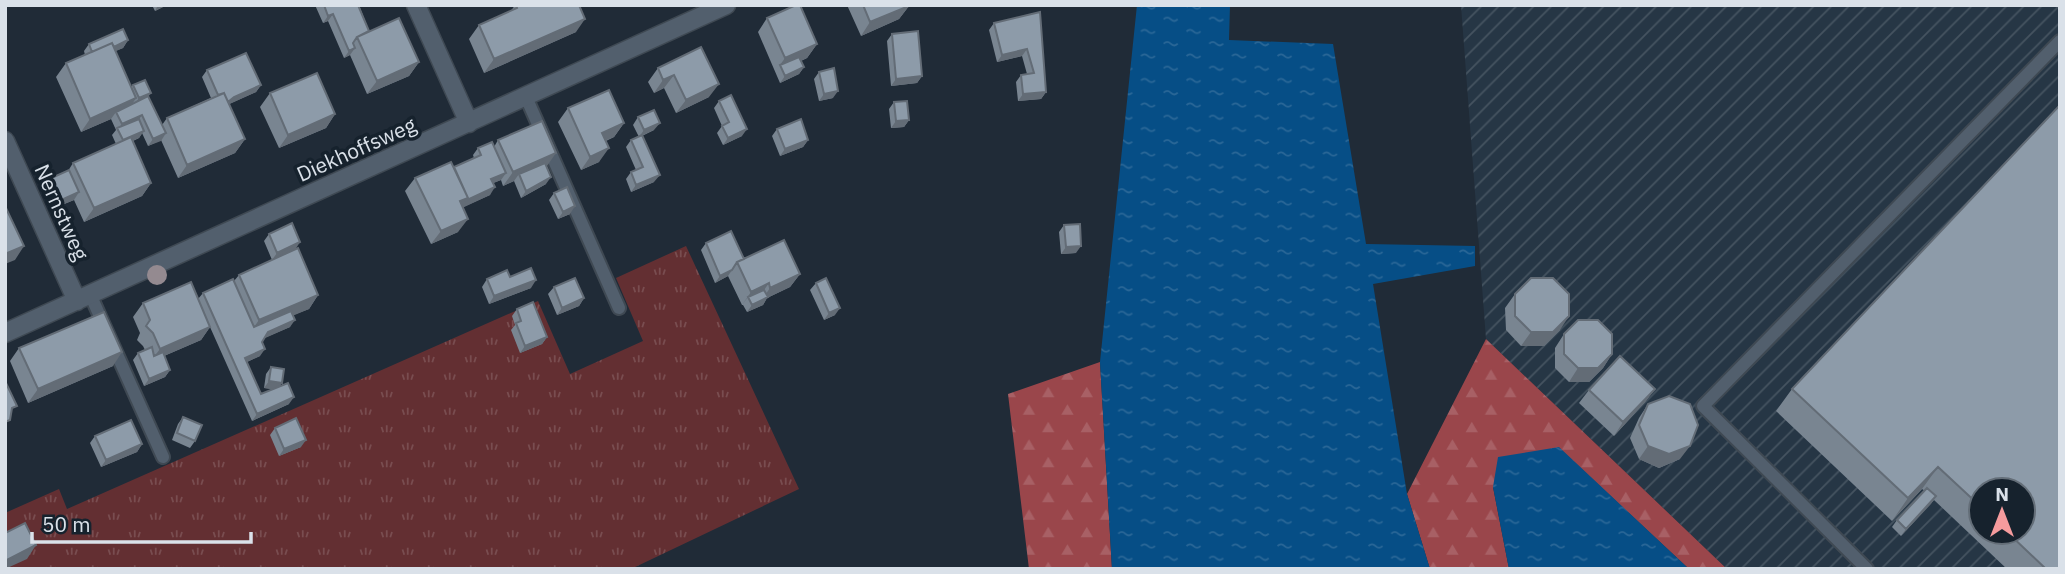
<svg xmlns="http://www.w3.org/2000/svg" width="2065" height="574" font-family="'IBM Plex Sans',sans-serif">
	<defs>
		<pattern id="industrial-furrows" width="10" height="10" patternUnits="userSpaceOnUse" patternTransform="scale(1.75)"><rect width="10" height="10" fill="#263645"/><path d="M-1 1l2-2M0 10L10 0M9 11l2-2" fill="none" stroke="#455360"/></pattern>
		<pattern id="grass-tufts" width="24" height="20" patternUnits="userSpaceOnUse" patternTransform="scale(1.75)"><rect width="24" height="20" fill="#632f32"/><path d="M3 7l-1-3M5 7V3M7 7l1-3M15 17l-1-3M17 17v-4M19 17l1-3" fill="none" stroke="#794d50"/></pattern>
		<pattern id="forest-firs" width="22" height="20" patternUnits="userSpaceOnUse" patternTransform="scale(1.75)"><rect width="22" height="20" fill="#9a464b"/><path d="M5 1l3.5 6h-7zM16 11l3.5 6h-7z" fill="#a86065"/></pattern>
		<pattern id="water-ripples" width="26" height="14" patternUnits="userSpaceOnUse" patternTransform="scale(1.75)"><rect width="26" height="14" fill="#064e86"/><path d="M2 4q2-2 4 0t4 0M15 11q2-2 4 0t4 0" fill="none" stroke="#2a6797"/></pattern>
	</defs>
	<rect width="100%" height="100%" fill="#202b37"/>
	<!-- industrial -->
	<path fill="url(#industrial-furrows)" fill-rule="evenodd" d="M1461,5H2060V569H1727L1486,339ZM1981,490H2023V532H1981Z"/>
	<!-- grass -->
	<path fill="url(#grass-tufts)" d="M686,246L799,489L631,569H5V513L59,489L67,509L538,301L570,374L643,341L616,278Z"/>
	<!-- forest -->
	<path fill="url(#forest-firs)" d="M1486,339L1727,569H1689L1558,447L1493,487L1509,569H1430L1407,494Z
		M1100,362L1112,569H1029L1008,394Z"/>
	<!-- water -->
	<path fill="url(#water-ripples)" d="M1137,5H1230L1229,40L1333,44L1366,244L1475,246V266L1373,284L1407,494L1430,569H1112L1100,362Z
		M1559,447L1689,569H1509L1493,487L1498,457Z"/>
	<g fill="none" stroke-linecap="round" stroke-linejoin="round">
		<defs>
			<path id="service" d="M526,97L619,308
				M90,294L163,457
				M1867,569L1703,406L2060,41"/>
			<path id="minor" d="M416,5L469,123
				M5,141L77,301
				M5,333L726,5"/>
		</defs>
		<!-- service casing -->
		<use href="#service" stroke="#3f4953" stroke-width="16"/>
		<!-- minor casing -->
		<use href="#minor" stroke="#3f4953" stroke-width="21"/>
		<!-- service -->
		<use href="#service" stroke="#525f6d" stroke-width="12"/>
		<!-- minor -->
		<use href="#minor" stroke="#525f6d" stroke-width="18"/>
	</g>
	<!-- trees -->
	<circle fill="#948a90" cx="157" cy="275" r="10"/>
	<!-- wall -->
	<path fill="#798591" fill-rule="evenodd" d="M152,5H167L155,11Z
		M315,5H359L369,31L419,62L409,76L367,94L350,55L344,58L328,21L323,23Z
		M515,5H579L576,32L484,73L469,39L479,25L511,11Z
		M847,5H908L909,6L899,19L861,36Z
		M1040,12L1046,92L1041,99L1018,101L1016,82L1021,75L1027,74L1022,56L997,62L989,30L994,23Z
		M767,18L817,44L807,58L801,61L804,67L799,74L780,83L758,32Z
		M892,34L922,76L917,83L891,86L887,41Z
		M128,40L123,48L115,51L131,87L133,85L148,96L162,125L167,118L211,98L202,77L207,70L261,85L256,92L229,104L245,139L235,153L178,178L161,140L148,146L142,133L139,138L133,141L151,183L142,196L84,222L74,200L52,209L42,187L47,180L68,171L73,163L116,144L112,135L116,130L111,119L81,132L56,77L66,63L85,55L84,51L89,44Z
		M701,47L709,97L676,113L664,88L654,93L648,82L658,68Z
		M819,72L833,98L819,101L814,79Z
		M270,93L335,114L326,128L279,148L260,107Z
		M719,101L742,136L723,145L717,133L722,126L714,108Z
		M894,102L909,120L904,127L891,128L889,109Z
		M2060,105V569H2007L1934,500L1901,536L1892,527L1897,520L1925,491L1922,489L1892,521L1776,411L1792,389ZM1981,490L2023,532H1981Z
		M568,108L624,123L614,137L606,141L599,162L581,170L558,122Z
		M638,117L654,130L642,136L654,182L631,192L626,179L631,172L636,170L626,147L631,140L639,137L633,125Z
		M777,129L808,140L803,147L780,156L772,136Z
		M498,140L547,167L546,184L521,198L514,181L503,186L501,180L493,183L490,195L463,207L458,232L431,244L405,191L415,178L454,167L474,158L473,155L478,148L494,147Z
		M554,193L570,214L558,219L549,200Z
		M1064,225L1076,253L1061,254L1059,232Z
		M269,234L295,250L318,295L309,309L293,315L290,327L264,338L262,342L260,356L247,362L261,394L273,389L264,388L266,374L271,367L282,383L279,386L289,404L252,421L210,327L201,340L164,356L170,370L165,377L144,386L133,360L138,353L145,350L143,346L137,340L140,333L133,317L143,303L198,299L203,293L234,281L239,275L272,260L264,241Z
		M706,243L744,259L800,274L790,287L767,298L763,305L747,312L743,305H742L728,276L715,283L701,250Z
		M510,277L531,288L489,304L482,287L487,279Z
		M816,283L835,315L824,320L810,290Z
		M554,287L584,298L579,306L557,315L548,294Z
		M1515,294L1560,330L1544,346H1521L1506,330L1505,308Z
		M517,309L547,337L542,344L520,353L511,330L515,325L512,316Z
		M1564,334L1612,354L1603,368L1589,382H1569L1555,368V348Z
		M19,348L113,366L28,403L10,361Z
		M1655,389L1645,402L1614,436L1579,403L1589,390Z
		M1648,404L1680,459L1659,468L1639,459L1630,438L1639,418Z
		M183,417L195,441L190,448L172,440L178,424Z
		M275,428L301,447L279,456L270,435Z
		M95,436L142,444L137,452L101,467L90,443Z"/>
	<!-- shaded-wall -->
	<path fill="#636c76" d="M158,5H167L155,11Z
		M909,6L899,19L861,36L870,22Z
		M333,14L328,21L323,23L328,16Z
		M585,19L576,32L484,73L494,59Z
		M128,40L123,48L89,63L94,56Z
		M817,44L807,58L782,69L780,65L785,58Z
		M355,48L350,55L344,58L349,51Z
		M1027,49L1022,56L997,62L1002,55Z
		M419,62L409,76L367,94L377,81Z
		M804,67L799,74L780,83L785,76Z
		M674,75L664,88L654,93L663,80Z
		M922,76L917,83L891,86L896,79Z
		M719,84L709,97L676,113L686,100Z
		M261,85L256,92L223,107L234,97Z
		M838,91L833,98L819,101L824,94Z
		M1046,92L1041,99L1018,101L1023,94Z
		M151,93L146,100L134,105L139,98Z
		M136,98L127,112H116L111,119L81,132L90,119Z
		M335,114L326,128L279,148L288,135Z
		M142,115L137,122L117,131L122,124Z
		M909,120L904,127L891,128L896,121Z
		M624,123L614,137L592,146L602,133Z
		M660,123L654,130L639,137L644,130Z
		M747,129L742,136L723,145L728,138Z
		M144,131L139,138L118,147L123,140Z
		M166,133L161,141L148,146L153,139Z
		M245,139L235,153L178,178L187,165Z
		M808,140L803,147L780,156L785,149Z
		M609,148L599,162L581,170L590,157Z
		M556,153L547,166L519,174L514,181L503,186L513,172Z
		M506,173L501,180L486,186L491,179Z
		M660,175L654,182L631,192L636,185Z
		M551,177L546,184L521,198L526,191Z
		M151,183L142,196L84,222L94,208Z
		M495,187L490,195L460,209V201Z
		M79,192L74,200L52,209L57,202Z
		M575,206L570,214L558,219L563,212Z
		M468,219L458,232L431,244L441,231Z
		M300,242L295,250L272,260L277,253Z
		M24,246L15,260L5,264V254Z
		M1081,246L1076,253L1061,254L1066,247Z
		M732,270L728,276L715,283L720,276Z
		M800,274L790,287L767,298L763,305L747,312L752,305L761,301L770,288Z
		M536,280L531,288L489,304L494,296Z
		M769,283L759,297H748L742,305L751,292Z
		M318,295L309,309L249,334L259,320Z
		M584,298L579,306L557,315L562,308Z
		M840,308L835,315L824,320L829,313Z
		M1569,316L1560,330L1544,346H1521L1531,332Z
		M295,320L290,327L263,339L268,332Z
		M210,327L201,340L150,362L160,349Z
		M547,337L542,344L520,353L525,346Z
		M265,349L260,356L240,365L245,358Z
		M122,352L113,366L28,403L38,389Z
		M1612,354L1603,368L1589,382H1569L1578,368Z
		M170,370L165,377L144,386L149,379Z
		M269,381L282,383L277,390L264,388Z
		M1655,389L1645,402L1614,436L1623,422Z
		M294,397L289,404L252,421L257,414Z
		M306,440L301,447L279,456L284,449Z
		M142,444L137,452L101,467L106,460Z
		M1648,446H1690L1680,459L1659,468L1639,459Z
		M1938,467L1922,489L1892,521L1908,498Z
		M1936,496L1931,504L1901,536L1906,529Z
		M36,545L27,559L5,569V561Z"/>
	<!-- building -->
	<path fill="#8d9ba9" stroke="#636c76" stroke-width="2" d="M324,5H358L369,31L357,37L353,43L355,48L349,51L333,14L328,16Z
		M516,5H579L585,19L494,59L479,25L517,8Z
		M796,5H800L817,44L785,58L767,18Z
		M863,5H908L909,6L870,22Z
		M1040,12L1046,92L1023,94L1021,75L1034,73L1027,49L1002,55L994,23Z
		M399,18L419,62L377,81L357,37Z
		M123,29L128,40L114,47L112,43L92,52L89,44Z
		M918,31L922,76L896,79L892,34Z
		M112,43L136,98L90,119L66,63Z
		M701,47L719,84L686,100L674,75L663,80L658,68Z
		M246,53L261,85L234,97L228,102L224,93L218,95L207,70Z
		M799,57L804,67L785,76L780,65Z
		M834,68L838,91L824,94L819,72Z
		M317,73L335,114L288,135L270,93Z
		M145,80L151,93L139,98L133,85Z
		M609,90L624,123L602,133L609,148L590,157L568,108Z
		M224,93L245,139L187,165L167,118Z
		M731,95L747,129L728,138L722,126L729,122L719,101Z
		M148,96L166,133L153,139L142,115L122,124L116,112Z
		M907,101L909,120L896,121L894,102Z
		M2060,105V569H2046L2007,532H2023V490H1981V507L1938,467L1908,498L1792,389Z
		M654,110L660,123L644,130L638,117Z
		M139,119L144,131L123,140L117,128Z
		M801,119L808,140L785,149L777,129Z
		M542,121L556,153L513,172L498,140Z
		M642,135L660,175L636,185L631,172L643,167L631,140Z
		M131,137L151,183L94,208L73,163Z
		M492,142L506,173L491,179L495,187L465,201L468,198L454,167L481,155L478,148Z
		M451,162L468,198L460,201L468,219L441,231L415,178Z
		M545,163L551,177L526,191L519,174Z
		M69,170L79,192L57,202L47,180Z
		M567,187L575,206L563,212L554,193Z
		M5,206L24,246L5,254Z
		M292,223L300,242L277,253L269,234Z
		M1080,224L1081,246L1066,247L1064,225Z
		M731,231L744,259L737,262L732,270L720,276L706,243Z
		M784,240L800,274L770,288L769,283L751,292L737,262Z
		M298,248L318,295L259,320L239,275Z
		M531,268L536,280L494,296L487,279L507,270L510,277Z
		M575,278L584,298L562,308L554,287Z
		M826,278L840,308L829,313L816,283Z
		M1531,278H1553L1569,294V316L1553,332H1531L1515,316V294Z
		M233,279L254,327L291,311L295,320L268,332L262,342L265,349L245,358L261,394L288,383L294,397L257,414L203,293Z
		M191,282L210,327L160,349L153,333L146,326L150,320L143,303Z
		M764,290L768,297L752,305L748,297Z
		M533,302L547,337L525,346L516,323L521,321L517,309Z
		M104,312L122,352L38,389L19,348Z
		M1578,320H1598L1612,334V354L1598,368H1578L1564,354V334Z
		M152,347L154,356L163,352L170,370L149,379L138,353Z
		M1620,356L1655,389L1623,422L1589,390Z
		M271,367L284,369L282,383L269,381Z
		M5,381L17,406L12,408L10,420L5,422Z
		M1669,396L1690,404L1698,425L1690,446L1669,454L1648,446L1639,425L1648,404Z
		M183,417L202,425L195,441L177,433Z
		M296,418L306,440L284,449L275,428Z
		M131,420L142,444L106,460L95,436Z
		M1927,488L1936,496L1906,529L1897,520Z
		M25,523L36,545L5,561V533Z"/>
	<g text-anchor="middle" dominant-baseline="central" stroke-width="7" stroke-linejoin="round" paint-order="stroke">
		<!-- street labels -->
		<g font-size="21" fill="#dae1e9" stroke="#16222d">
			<text transform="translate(356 149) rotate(-24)">Diekhoffsweg</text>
			<text transform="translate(62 212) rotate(66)">Nernstweg</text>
		</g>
	</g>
	<!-- border -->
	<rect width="2065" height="574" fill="none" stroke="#dae1e9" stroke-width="14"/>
	<!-- north arrow -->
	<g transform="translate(2002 511)"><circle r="33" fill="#16222d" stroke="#646e78" stroke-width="2"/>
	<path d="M0-5L12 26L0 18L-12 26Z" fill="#f59b9d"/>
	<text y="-10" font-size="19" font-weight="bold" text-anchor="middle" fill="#dae1e9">N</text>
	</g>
	<!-- scale -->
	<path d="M32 532v10h219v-10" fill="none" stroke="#dae1e9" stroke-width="3.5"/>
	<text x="42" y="532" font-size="21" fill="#dae1e9" stroke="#16222d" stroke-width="5" paint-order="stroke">50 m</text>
</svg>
